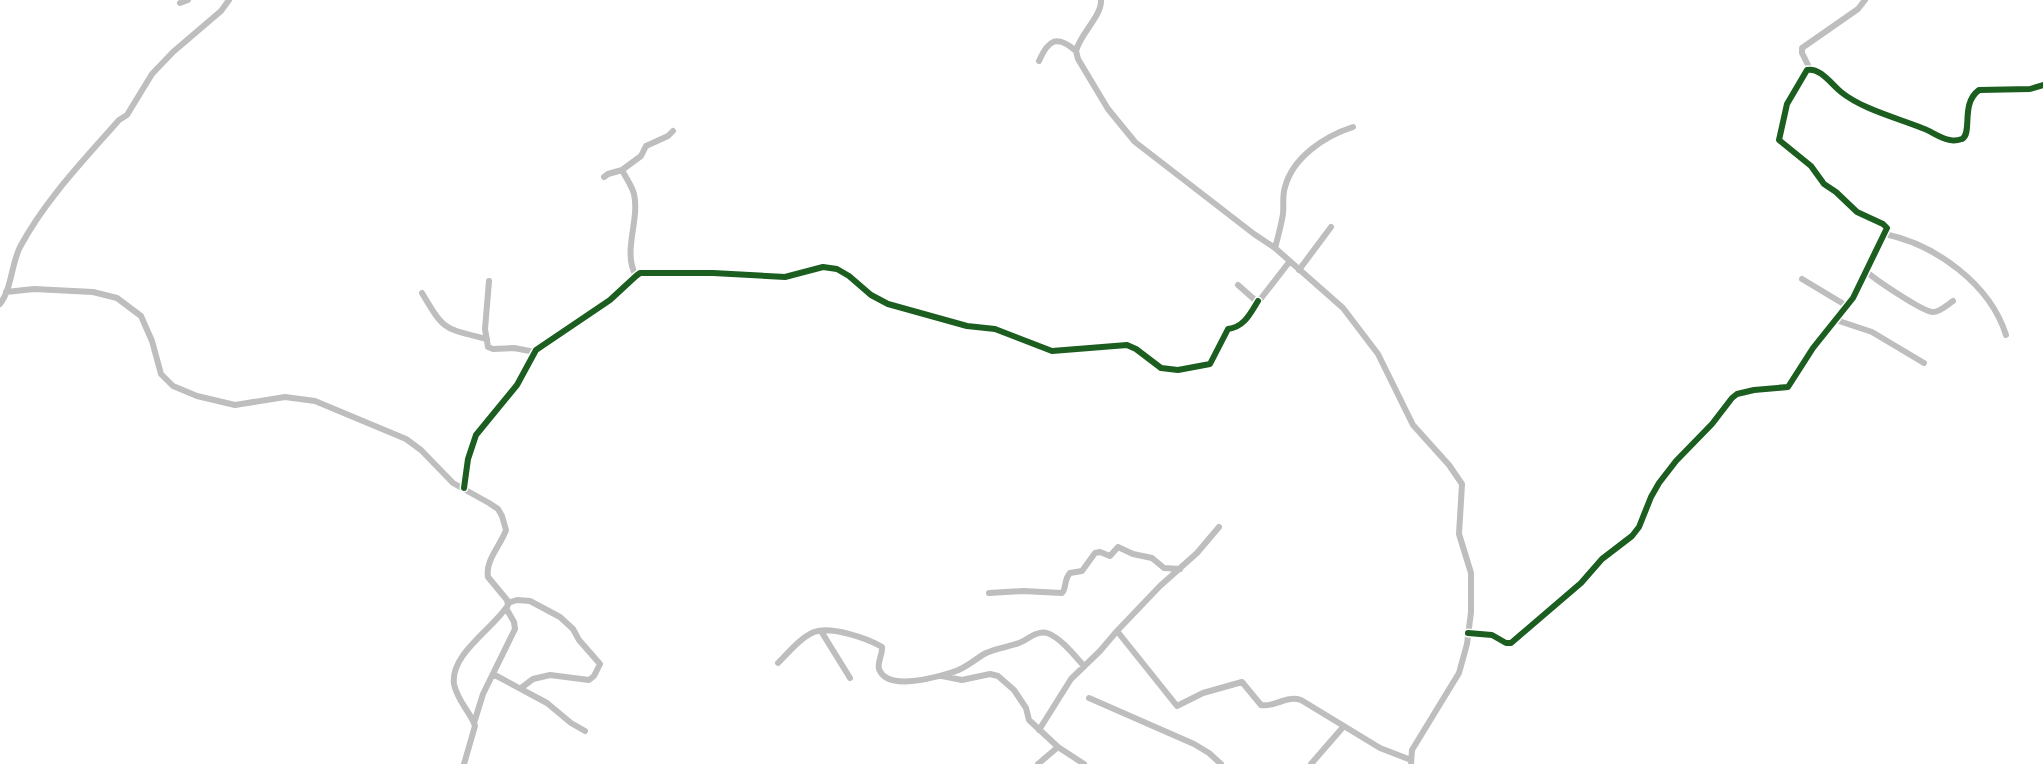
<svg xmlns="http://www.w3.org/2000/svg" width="2043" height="764" font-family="'Golos Text',sans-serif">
	<rect width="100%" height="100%" fill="#fff"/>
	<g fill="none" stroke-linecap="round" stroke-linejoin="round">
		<!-- minor -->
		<path stroke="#bebebe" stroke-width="6" d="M1101,0C1102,16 1080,34 1076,51L1078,59L1108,109L1135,142L1254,234L1275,248L1343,308L1378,354L1413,425L1449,465L1462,484L1459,534L1471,573V612L1467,644L1459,673L1412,750L1411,764
			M180,3L188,0
			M1039,61C1048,40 1057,34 1076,51
			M1810,69L1802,53V48L1858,9L1865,0
			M604,177L608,174L622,170
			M1885,234C1936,245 1990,284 2006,335
			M1275,248C1278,237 1281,226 1283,214C1284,205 1282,196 1285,187C1293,157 1325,136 1353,127
			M1299,270L1331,227
			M1867,272C1876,280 1923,312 1933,312C1940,312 1947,305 1953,301
			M636,276C622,251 640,221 634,194C632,186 626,178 622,170L641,156L646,146L668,136L673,131
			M1802,279L1847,306
			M489,281L485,329L488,347L493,349L514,348L535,352
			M1238,285L1255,300L1259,301L1290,261
			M6,292L34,289L93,292L117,298L141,316L152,341L161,374L173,386L197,396L235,405L285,397L315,401L406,439L421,450L453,483L489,503L498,509L502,516L506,530C501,545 485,560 488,577L507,600L508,605C493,629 450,654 454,684C457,701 472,714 475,726L464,764
			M422,293C445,332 444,328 487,339
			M0,304C12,288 11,265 20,247C45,200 84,160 119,120L127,115L152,74L173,52L221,11L229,0
			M1836,320L1872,332L1924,363
			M464,488L468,459L476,435L517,385L536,350L610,300L636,276L640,273H713L785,277L823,267L837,269L849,276L871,295L888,304L967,326L995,329L1052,351L1127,345L1136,349L1161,368L1178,370L1210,364L1228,329C1244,327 1250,314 1258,301
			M989,593L1023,591L1062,593C1067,588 1063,581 1070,573L1082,571L1095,553L1100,552L1110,556L1118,547L1133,554L1152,558L1164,568L1180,569
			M508,603L517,600L530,601L560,617L573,629L579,640L600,664L594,676L589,680L550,675L533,679L521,688
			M821,631L850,678
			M1117,631L1177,706L1203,693L1242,682L1261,705C1274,708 1285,695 1301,700L1380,748L1411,760
			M1468,633L1492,635L1506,643H1511L1581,583L1602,559L1632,536L1639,527L1651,497L1659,483L1676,461L1712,424L1732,398L1737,394L1754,390L1788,387L1813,348L1853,298L1887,228L1883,224L1857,212L1836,192L1824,184L1811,166L1779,140L1787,104L1807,70C1820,67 1832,85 1841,92C1862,109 1897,118 1922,128C1931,131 1941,139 1950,140C1953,141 1959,140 1962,139C1973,133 1960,104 1979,90L2030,89L2043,85
			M778,663C789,652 800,638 814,632C831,626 867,638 882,647C883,654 877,662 879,669C887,692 937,677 953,672C965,669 975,659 986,653C997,648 1008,647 1019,643C1025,641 1030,636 1036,634C1039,633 1044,632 1047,633C1061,638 1074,655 1084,666
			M493,674L547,703L571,723L585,731
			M942,676L962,680L990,674L998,676L1014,690L1026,708L1029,720L1058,747L1084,764
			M1089,698L1194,744L1209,753L1221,764
			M474,723L483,694L515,629L514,622L506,608
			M1039,730L1071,679L1100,651L1117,631L1160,586L1197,553L1219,527
			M1038,764L1058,747
			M1311,764L1344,726"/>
		<defs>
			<path id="cycleway" d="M464,488L468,459L476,435L517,385L536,350L610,300L636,276L640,273H713L785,277L823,267L837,269L849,276L871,295L888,304L967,326L995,329L1052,351L1127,345L1136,349L1161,368L1178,370L1210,364L1228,329C1244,327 1250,314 1258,301
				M1468,633L1492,635L1506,643H1511L1581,583L1602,559L1632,536L1639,527L1651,497L1659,483L1676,461L1712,424L1732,398L1737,394L1754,390L1788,387L1813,348L1853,298L1887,228L1883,224L1857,212L1836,192L1824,184L1811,166L1779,140L1787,104L1807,70C1820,67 1832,85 1841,92C1862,109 1897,118 1922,128C1931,131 1941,139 1950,140C1953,141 1959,140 1962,139C1973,133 1960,104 1979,90L2030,89L2043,85"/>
		</defs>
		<!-- cycleway casing -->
		<use href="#cycleway" stroke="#fff" stroke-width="9"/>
		<!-- cycleway -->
		<use href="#cycleway" stroke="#1b5e20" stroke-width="6"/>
	</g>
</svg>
